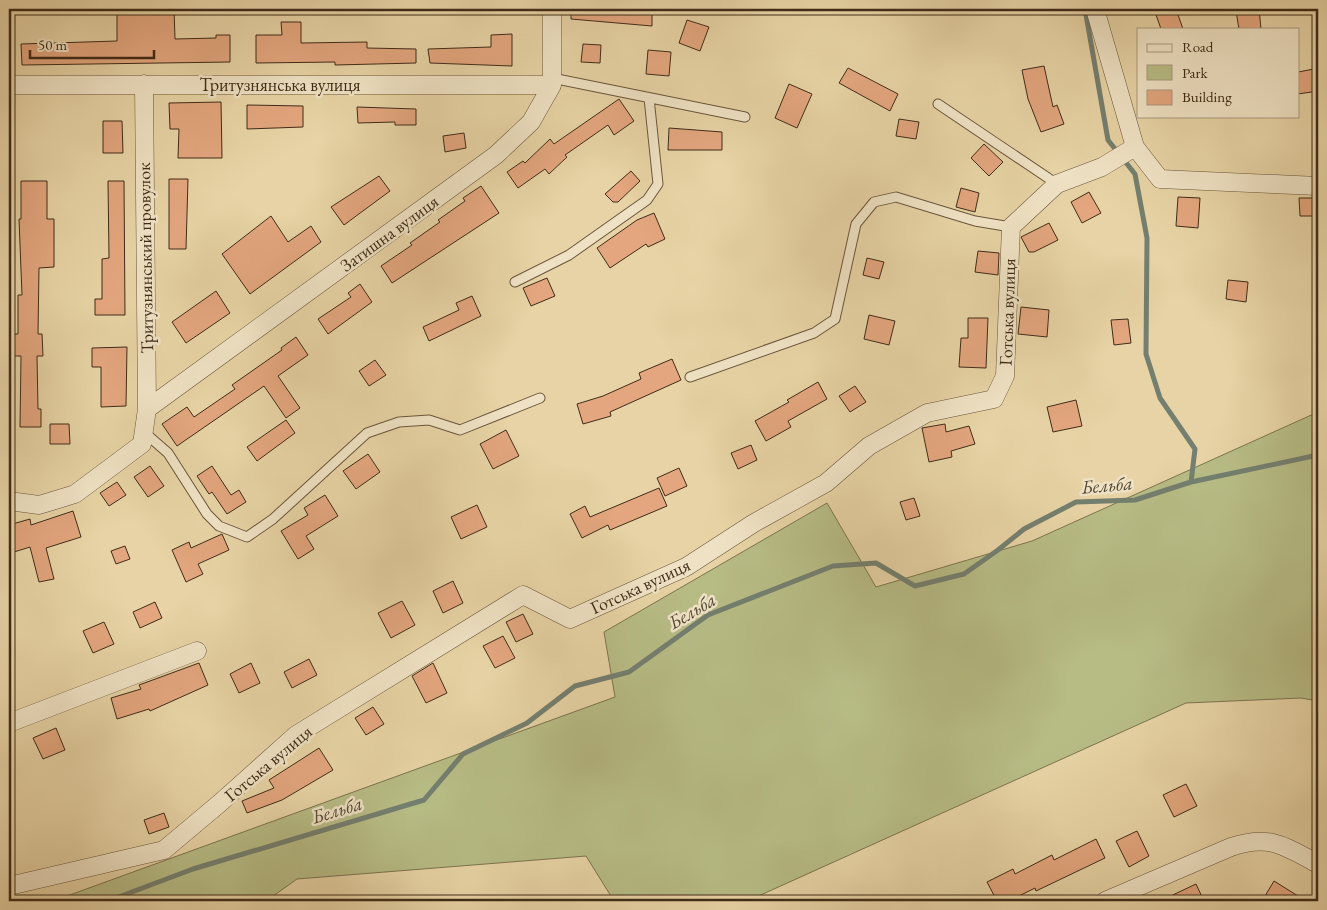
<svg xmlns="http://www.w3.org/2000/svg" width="1327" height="910" font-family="'EB Garamond',serif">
	<rect width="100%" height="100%" fill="#e7d3a5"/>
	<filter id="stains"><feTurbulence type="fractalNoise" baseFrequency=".004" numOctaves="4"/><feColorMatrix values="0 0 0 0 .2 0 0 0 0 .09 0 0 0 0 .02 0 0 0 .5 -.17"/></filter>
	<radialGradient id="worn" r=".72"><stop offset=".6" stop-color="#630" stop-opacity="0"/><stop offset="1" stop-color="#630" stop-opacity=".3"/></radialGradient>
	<!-- green -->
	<path fill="#b7bc85" stroke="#7c744e" d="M1318,412V701L1301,698L1186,703L754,898L727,901H614L586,856L297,879L266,901H46L56,900L615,697L604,632L827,503L876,587L1032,541Z"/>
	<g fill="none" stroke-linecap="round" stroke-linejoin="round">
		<!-- stream -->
		<path stroke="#747f6f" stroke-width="5" d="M1085,9L1108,140L1135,174L1147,238L1146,354L1160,398L1195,449L1191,482
			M108,901L193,869L424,800L463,754L527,723L575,686L629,672L708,615L833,566L876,563L915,586L964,574L998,550L1024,529L1076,502L1135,500L1191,482L1318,455"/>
	</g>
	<!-- building -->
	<path fill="#e3a67e" stroke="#402c18" d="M117,9H174L175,39L216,38V35H230V62L22,65L21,44L117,41Z
		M571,9H652V26L571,19Z
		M1154,9H1176L1183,29H1161Z
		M1259,9L1261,29H1239L1236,11Z
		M687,20L709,27L700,51L679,43Z
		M281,22H301V43L367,42V48L416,49V63L335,65V62L256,63V35H282Z
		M512,34V66L430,63L428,49L491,47V35Z
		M583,44L601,45L600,63L581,62Z
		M648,50L671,52L669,76L646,74Z
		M1044,66L1053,107L1057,105L1064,124L1041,132L1028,99L1022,70Z
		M848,68L898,94L890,111L839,83Z
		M1314,69L1318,91L1298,94V72Z
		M789,84L812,94L797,128L775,118Z
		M619,99L634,121L614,135L608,125L565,155L567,157L549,174L545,169L518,188L507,172L523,161L525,163L550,139L554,144Z
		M221,102L222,158H178L179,129H170L169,103Z
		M247,105L303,106V127L247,129Z
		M357,107L416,109V125H395V122L358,123Z
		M899,119L919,122L916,139L896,136Z
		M103,121H122L123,153H103Z
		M669,128L722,132V150H668Z
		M464,133L466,148L445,152L443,136Z
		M984,144L1003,162L989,176L971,158Z
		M631,171L640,181L618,202H613L605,194Z
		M379,176L390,191L344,225L331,207Z
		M169,179H188L186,249H169Z
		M21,181H47V219H54V267L39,268L38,334H42L43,356H37L38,409H41V427H20L21,356H14V334H18V295H22L19,219H21Z
		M108,181H124L125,315H95V299H102V259L109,258Z
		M481,186L499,213L392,283L381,266L412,245L410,243L440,222L438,220L465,201L463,198Z
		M961,188L979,193L975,212L956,207Z
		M1089,192L1101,213L1082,223L1071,202Z
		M1178,197L1200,198L1198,228L1176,226Z
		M1299,198H1318V216H1300Z
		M654,213L665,239L648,247L646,244L610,268L597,248L637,220Z
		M271,216L288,242L311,226L321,242L250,294L222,254Z
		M1049,223L1058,240L1034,252H1029L1021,237Z
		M978,251L999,253L998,275L975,272Z
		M867,258L884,262L879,279L863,275Z
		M547,278L555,296L531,306L523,288Z
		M1228,280L1248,282L1246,302L1226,299Z
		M360,284L372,302L328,334L318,319L351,297L348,293Z
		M216,291L230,313L186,343L172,322Z
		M472,296L481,316L429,341L423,327L459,310L456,303Z
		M1021,307L1049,310L1047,337L1018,334Z
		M869,315L895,321L889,345L864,339Z
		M968,318H988L986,368L959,367L961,338H968Z
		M1128,319L1131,343L1114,345L1111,320Z
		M296,337L308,355L278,376L300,408L286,418L264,386L177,446L162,424L187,407L194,417L235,389L232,385L282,350L281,348Z
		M127,347L126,406L101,407V367H92V348Z
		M672,359L681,380L610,412L611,416L583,424L577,404L603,396L641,379L639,373Z
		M375,360L386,375L369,386L359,371Z
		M818,382L827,399L788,421L791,427L766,441L755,421L789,402L787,400Z
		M855,386L866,402L850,412L839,396Z
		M1076,400L1082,426L1053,432L1047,407Z
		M286,420L295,433L257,461L247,447Z
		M50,424H69L70,444H50Z
		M945,424L946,432L969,426L975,444L951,451L952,457L929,462L922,428Z
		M506,430L519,456L493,469L480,444Z
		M751,445L757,460L738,469L731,453Z
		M368,454L380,472L356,489L343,471Z
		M150,466L164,486L148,497L134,477Z
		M212,466L231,495L239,490L246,502L227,514L212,492L209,494L197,476Z
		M679,468L687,486L665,496L657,478Z
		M117,482L126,495L109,506L100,493Z
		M659,488L667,506L610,530L608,525L582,538L570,514L585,506L590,517Z
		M325,495L338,516L306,536L314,549L298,559L281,531L308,515L304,508Z
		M914,498L920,516L906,520L900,502Z
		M477,505L487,527L461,539L451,517Z
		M73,511L81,537L46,548L54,579L39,582L30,547L14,552L9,525L30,519L31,525Z
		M222,534L229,550L198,564L203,574L186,582L172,550L189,542L191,548Z
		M125,546L130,559L116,564L111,551Z
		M453,581L463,603L443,613L433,591Z
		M402,601L415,625L391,638L378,613Z
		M155,602L162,618L140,628L133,612Z
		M523,614L533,634L516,642L506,622Z
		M104,622L114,644L93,653L83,631Z
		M503,636L515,658L495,668L483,646Z
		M309,659L317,675L292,688L284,672Z
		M199,663L208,685L150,711L149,709L117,719L111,698L141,689L139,685Z
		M251,663L260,683L239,693L230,674Z
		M433,663L447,693L426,703L412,676Z
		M373,707L384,724L366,735L355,718Z
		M56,728L65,750L43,759L33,738Z
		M319,748L333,770L282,800L247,813L242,801L274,788L269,780Z
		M1186,784L1197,806L1174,817L1163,795Z
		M164,813L169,827L149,834L144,820Z
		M1137,831L1149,856L1129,867L1116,841Z
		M1096,839L1105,858L1036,891L1035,888L1009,901H997L987,882L1013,869L1015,874L1052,855L1054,860Z
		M1274,881L1306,901H1262Z
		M1196,884L1204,901H1160Z"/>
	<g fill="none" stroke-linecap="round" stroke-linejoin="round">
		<defs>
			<path id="lane" d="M552,78L745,117
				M938,104L1057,184
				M515,282L569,255L647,200L658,184L649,98
				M690,377L814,333L835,319L856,224L874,202L896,197L975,221L1011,227
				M145,433L168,453L207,514L219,526L247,537L273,519L367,433L399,422L429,420L460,430L540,398"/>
			<path id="street" d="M1095,9L1135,147L1160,179L1318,186
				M9,85H552
				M147,409L496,155L531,122L552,85V9
				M9,501L39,505L75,494L142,444L147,409L144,84
				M9,723L197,651
				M9,886L164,850L220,803L296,735L523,595L570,619L686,567L754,523L826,483L869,446L927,413L994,399L1005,376L1011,227L1057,184L1102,167L1135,147
				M1105,901L1231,847C1270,834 1284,846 1318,864"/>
		</defs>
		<!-- lane casing -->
		<use href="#lane" stroke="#6a563b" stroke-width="11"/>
		<!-- street casing -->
		<use href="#street" stroke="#6a563b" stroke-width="19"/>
		<!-- lane -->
		<use href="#lane" stroke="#efe2c4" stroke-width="9"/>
		<!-- street -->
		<use href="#street" stroke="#efe2c4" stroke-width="18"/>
	</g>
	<g text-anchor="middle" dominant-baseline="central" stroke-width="5" stroke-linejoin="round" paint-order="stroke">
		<!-- street labels -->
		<g font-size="18" fill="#402c18" stroke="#efe2c4">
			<text x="280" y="84">Тритузнянська вулиця</text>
			<text transform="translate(389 233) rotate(-36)">Затишна вулиця</text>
			<text transform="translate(145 258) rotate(-91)">Тритузнянський провулок</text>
			<text transform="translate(1007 312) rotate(-88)">Готська вулиця</text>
			<text transform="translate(640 586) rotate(-25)">Готська вулиця</text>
			<text transform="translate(268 763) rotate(-40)">Готська вулиця</text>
		</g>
		<!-- water labels -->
		<g font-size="19" font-style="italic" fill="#514835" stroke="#efe2c4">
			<text transform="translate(1107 485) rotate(-5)">Бельба</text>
			<text transform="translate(692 611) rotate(-31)">Бельба</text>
			<text transform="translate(337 810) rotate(-17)">Бельба</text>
		</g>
	</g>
	<!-- margin -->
	<rect width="1327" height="910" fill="none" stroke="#e7d3a5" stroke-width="30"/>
	<rect x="10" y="10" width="1307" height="890" fill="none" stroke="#402c18" stroke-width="2.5"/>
	<rect x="15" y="15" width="1297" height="880" fill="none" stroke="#402c18"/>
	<!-- legend -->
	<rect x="1137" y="28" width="162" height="90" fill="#efe2c4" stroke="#a9997f"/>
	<rect x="1147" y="44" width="25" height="8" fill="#efe2c4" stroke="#a9997f"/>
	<text x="1182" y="52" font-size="15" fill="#402c18">Road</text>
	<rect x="1147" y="65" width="25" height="15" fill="#b7bc85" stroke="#a9997f"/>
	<text x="1182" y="78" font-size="15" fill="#402c18">Park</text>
	<rect x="1147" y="90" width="25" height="15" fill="#e3a67e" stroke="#a9997f"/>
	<text x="1182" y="102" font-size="15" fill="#402c18">Building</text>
	<!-- scale -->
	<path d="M30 50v8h124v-8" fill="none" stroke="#402c18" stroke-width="2.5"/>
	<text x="38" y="50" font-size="15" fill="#402c18" stroke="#efe2c4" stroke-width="4" paint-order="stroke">50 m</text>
	<rect width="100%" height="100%" filter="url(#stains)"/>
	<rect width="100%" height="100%" fill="url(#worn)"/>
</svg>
